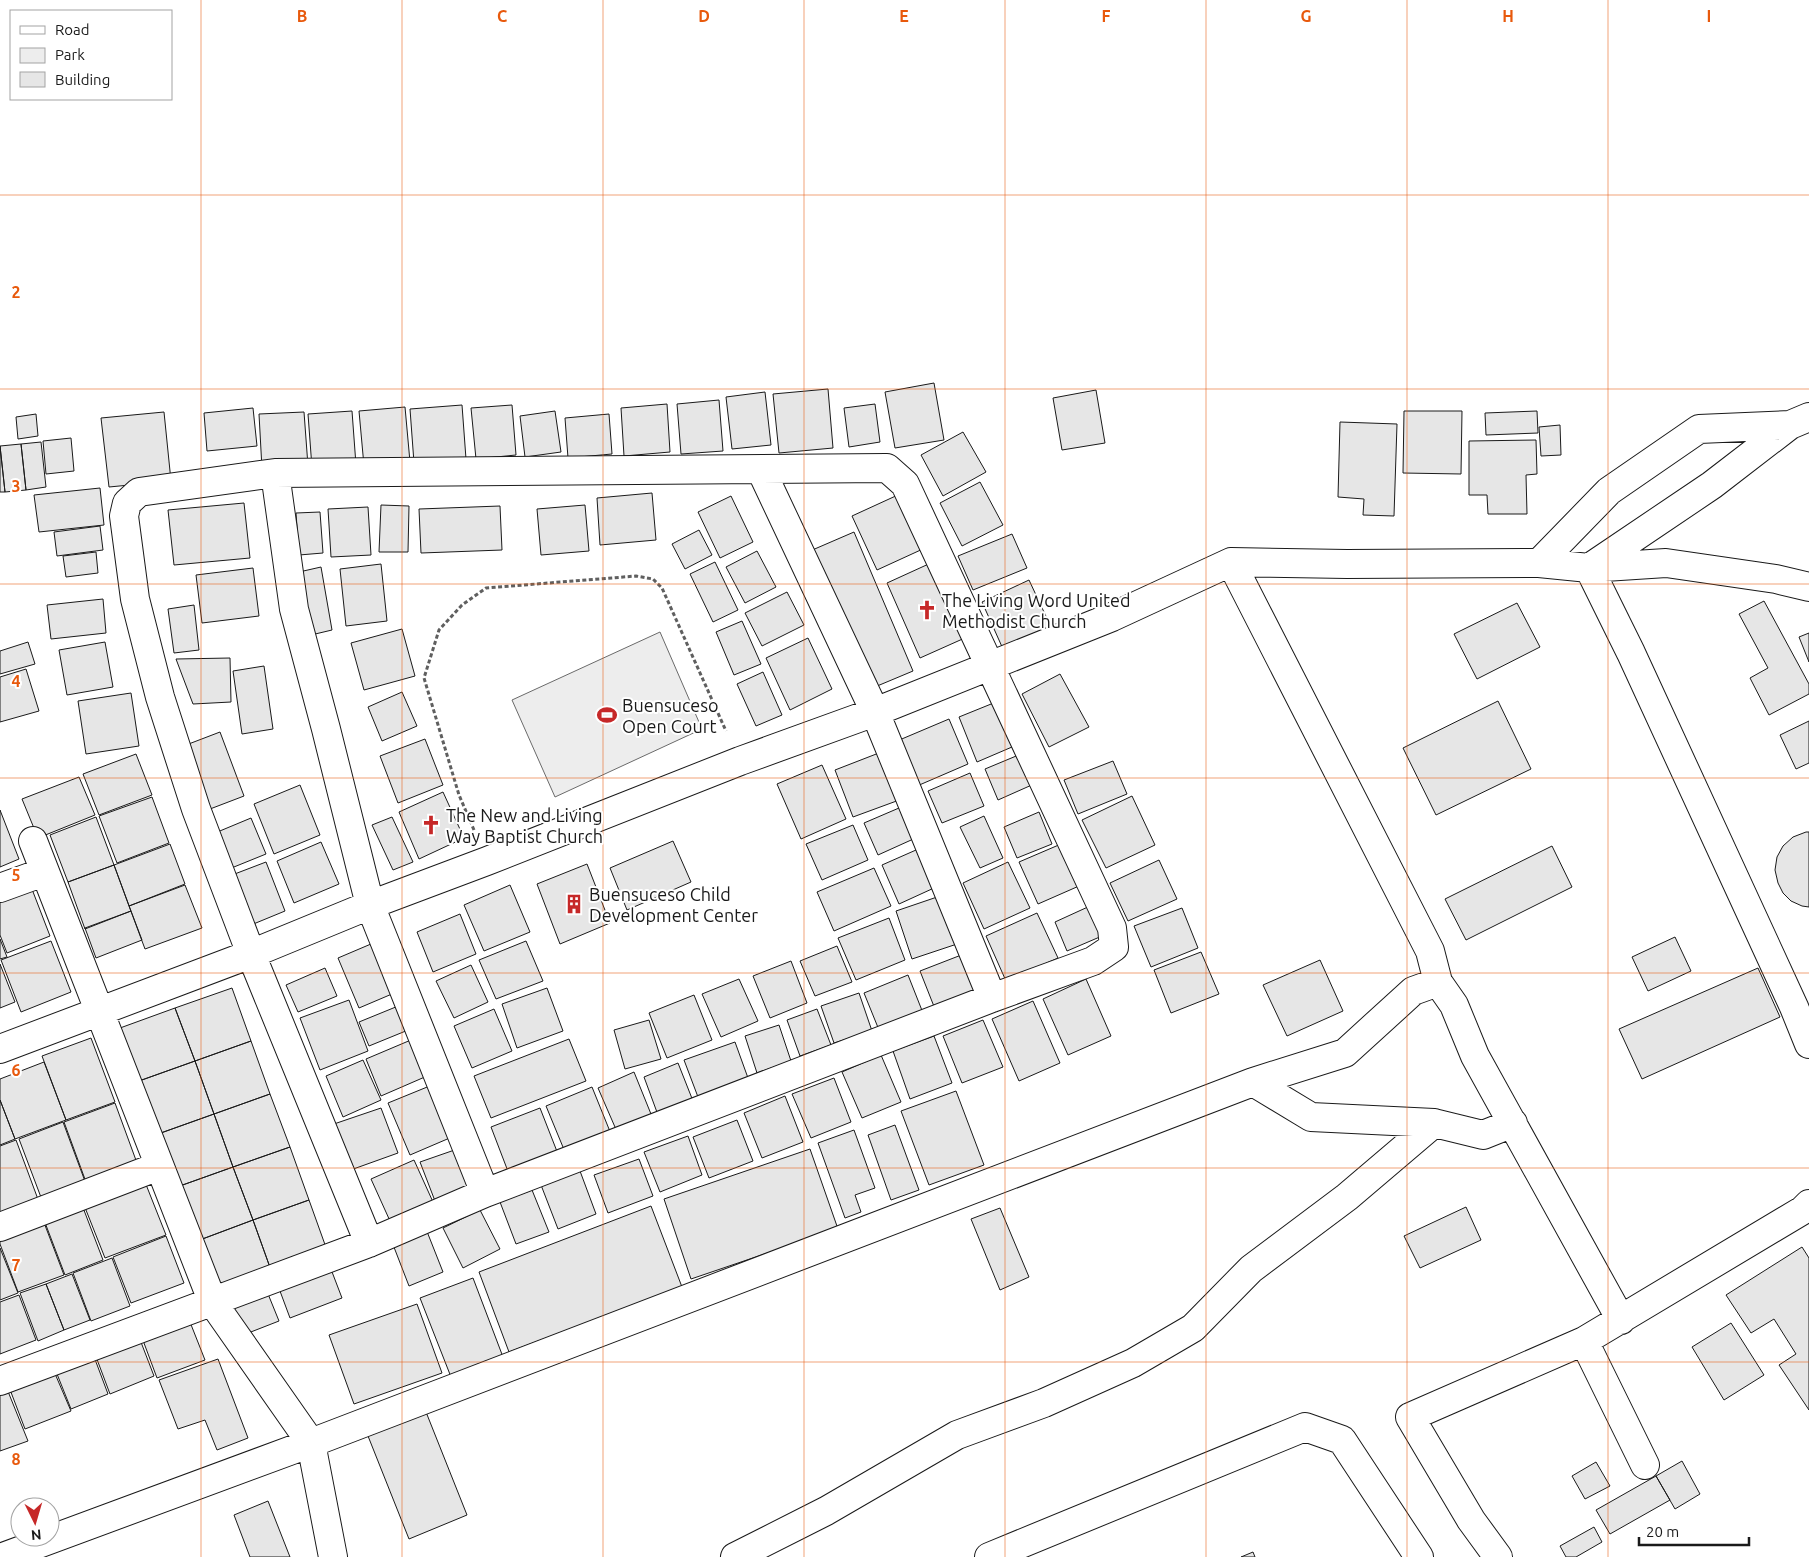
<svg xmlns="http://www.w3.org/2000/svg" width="1809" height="1557" font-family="Ubuntu,sans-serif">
	<rect width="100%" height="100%" fill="#fff"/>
	<!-- green -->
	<path fill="#ededed" stroke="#6a6a6a" d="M660,632L702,729L555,797L512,700Z"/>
	<!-- building -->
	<path fill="#e6e6e6" stroke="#1a1a1a" d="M934,383L944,440L895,448L885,392Z
		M828,389L833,448L779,453L773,394Z
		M1096,390L1105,443L1062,450L1053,398Z
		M765,392L771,445L732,449L726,397Z
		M719,400L723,451L681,454L677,404Z
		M667,404L670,452L624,456L621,408Z
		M875,404L880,442L849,447L844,408Z
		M462,405L466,459L414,463L410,409Z
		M512,405L516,455L476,459L471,408Z
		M405,407L410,462L364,466L359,411Z
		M253,408L257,446L207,451L204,413Z
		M352,411L356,465L312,468L308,414Z
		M555,411L561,452L525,457L520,416Z
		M1404,411H1462L1461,474L1403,473Z
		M1537,411L1538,433L1486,435L1485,413Z
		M164,412L171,481L109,487L101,418Z
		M304,412L308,466L262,469L259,414Z
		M36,414L38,436L18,439L16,417Z
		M609,414L612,454L568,458L565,418Z
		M1340,422L1397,424L1394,516L1363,515L1364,499L1338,497Z
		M1560,425L1561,455L1541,456L1539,427Z
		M963,432L986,472L943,496L921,455Z
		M71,438L74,471L46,474L43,441Z
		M1536,440L1537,474L1526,475L1527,514H1488L1487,495H1469V441Z
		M41,442L46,487L26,490L21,444Z
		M21,444L26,490L5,492L0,446Z
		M0,446L5,492H0Z
		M980,482L1003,525L962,546L940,503Z
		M100,488L104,525L39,532L34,495Z
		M652,493L656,540L600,545L597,498Z
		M900,494L925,548L877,570L852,516Z
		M731,496L753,542L720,558L698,512Z
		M244,503L250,558L174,565L168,510Z
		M381,505L409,506L408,552H379Z
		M585,505L589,551L541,555L537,509Z
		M500,506L502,550L421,553L419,509Z
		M368,507L371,555L331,557L328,509Z
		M320,512L323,553L299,555L296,513Z
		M100,526L103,550L57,556L54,532Z
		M699,530L712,555L685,569L672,544Z
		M854,532L913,671L870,689L810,551Z
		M1012,534L1027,568L973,590L958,556Z
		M757,551L776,587L745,603L726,567Z
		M96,552L98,573L66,577L63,556Z
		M715,562L738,610L713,622L690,574Z
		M933,562L967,637L920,658L887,583Z
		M381,564L387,621L346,626L340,569Z
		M321,567L332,630L311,635L299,572Z
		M253,568L259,616L202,623L196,575Z
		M1029,580L1051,627L1003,649L982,602Z
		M787,592L804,625L762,646L745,613Z
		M103,599L106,633L51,639L47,605Z
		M1764,601L1809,684V694L1769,715L1750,678L1768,668L1739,614Z
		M1517,603L1540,647L1477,679L1454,634Z
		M194,605L199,650L174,653L168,609Z
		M742,621L761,664L734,675L716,632Z
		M402,629L415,676L364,690L351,643Z
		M1809,633V662L1799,637Z
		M808,638L832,689L790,710L766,658Z
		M28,642L35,664L0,674V651Z
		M105,642L113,687L67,695L59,650Z
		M230,658L231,702L193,704L176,659Z
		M264,666L273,729L242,734L233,671Z
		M26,669L39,711L0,722V677Z
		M763,672L782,715L756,726L737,684Z
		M1060,674L1089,727L1049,747L1022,694Z
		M402,692L417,726L382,741L368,707Z
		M131,693L139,746L86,754L78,701Z
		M1001,700L1019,744L977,762L959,717Z
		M1498,701L1531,769L1436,815L1403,748Z
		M949,719L968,764L917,786L897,741Z
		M1809,721V763L1796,769L1780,735Z
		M220,732L244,796L210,809L186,745Z
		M425,739L443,785L398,803L380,756Z
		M884,751L902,799L853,817L835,770Z
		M136,754L152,795L99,815L83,774Z
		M1021,754L1034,784L998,800L985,769Z
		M1113,761L1127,794L1078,814L1064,780Z
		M822,765L846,819L801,839L777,784Z
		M970,773L984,806L942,823L928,791Z
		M79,777L95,815L38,838L22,799Z
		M300,785L320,835L274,854L254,804Z
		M443,792L464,838L419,859L399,812Z
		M1132,796L1155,845L1106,868L1082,820Z
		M152,797L169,843L117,863L99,816Z
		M906,805L920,836L878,855L864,823Z
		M0,810L19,859L0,867Z
		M1039,812L1052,844L1017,858L1004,827Z
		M984,816L1003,858L980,868L960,827Z
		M96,817L114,865L68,882L50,835Z
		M392,817L413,862L393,870L372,825Z
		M251,818L266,854L229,869L215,833Z
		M853,825L868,860L822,880L806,844Z
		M1806,832H1809V907L1802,906L1791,901L1783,893L1778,883L1775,870L1777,857L1783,846L1793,837Z
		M673,841L691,882L627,910L610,868Z
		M321,842L339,884L294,903L277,861Z
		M170,844L185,884L129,906L114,865Z
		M1061,844L1079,886L1038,904L1019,862Z
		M1552,846L1572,887L1466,940L1445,899Z
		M916,850L934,888L899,904L882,865Z
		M1159,860L1177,899L1128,921L1110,883Z
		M266,862L285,911L251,925L232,875Z
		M1008,862L1030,908L984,929L963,883Z
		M587,864L610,923L560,944L537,884Z
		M114,865L131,911L85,929L68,882Z
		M874,868L891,906L834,931L817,892Z
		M30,884L50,936L7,953L0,935V895Z
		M185,885L202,928L145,949L129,906Z
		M510,885L530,932L484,951L464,905Z
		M943,895L960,943L912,959L896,911Z
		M1090,906L1102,936L1067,951L1055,922Z
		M1182,908L1198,948L1151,967L1134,926Z
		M131,911L142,940L96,958L85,928Z
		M1037,913L1058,958L1006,981L986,936Z
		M460,914L476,954L433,972L417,932Z
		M889,918L905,960L856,980L838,938Z
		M1675,937L1691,971L1648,991L1632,957Z
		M0,939L7,957L0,959Z
		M51,941L71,992L21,1012L1,960Z
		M378,941L399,991L359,1008L338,958Z
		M526,941L543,981L496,999L479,960Z
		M837,946L852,982L815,996L800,961Z
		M969,952L984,990L935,1009L920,971Z
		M1201,952L1219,994L1171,1013L1154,970Z
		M1320,960L1343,1011L1287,1036L1263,985Z
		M791,961L807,1003L770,1018L753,976Z
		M0,964L15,1002L0,1008Z
		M471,965L488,1002L454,1018L436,981Z
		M325,968L337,996L298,1012L286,985Z
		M1758,968L1780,1017L1642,1079L1619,1029Z
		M908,975L923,1013L879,1030L864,993Z
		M739,979L758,1021L721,1037L702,994Z
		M1086,979L1111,1036L1068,1055L1043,999Z
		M232,988L251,1041L195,1061L175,1008Z
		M547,988L563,1031L517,1048L502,1004Z
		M859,993L872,1031L834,1043L821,1006Z
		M694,995L712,1040L667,1058L649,1013Z
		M349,1000L368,1051L320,1070L300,1018Z
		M1033,1001L1060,1063L1019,1081L992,1019Z
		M408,1002L418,1026L369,1046L359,1022Z
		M175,1008L195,1061L139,1081L120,1028Z
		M494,1009L512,1051L472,1068L454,1026Z
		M817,1009L831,1045L800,1056L787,1020Z
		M649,1020L661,1059L625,1069L614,1030Z
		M983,1020L1003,1067L962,1083L943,1036Z
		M779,1025L791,1061L757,1073L745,1036Z
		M934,1036L952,1083L910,1099L893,1051Z
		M418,1037L434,1073L381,1096L366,1059Z
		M91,1038L115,1102L66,1120L42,1056Z
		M569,1039L586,1081L491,1118L474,1076Z
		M251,1041L270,1094L214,1114L195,1061Z
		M735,1042L748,1078L698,1097L684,1060Z
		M881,1055L901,1102L862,1118L842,1072Z
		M363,1060L381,1100L343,1117L326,1076Z
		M195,1061L214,1114L158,1134L139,1081Z
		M44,1062L66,1120L15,1139L0,1100V1079Z
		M678,1063L693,1101L658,1115L644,1077Z
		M634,1072L653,1119L618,1134L598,1088Z
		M834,1078L851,1122L811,1138L792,1094Z
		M437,1083L459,1134L410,1155L388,1103Z
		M592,1087L611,1134L565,1152L546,1106Z
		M956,1091L984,1165L929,1185L901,1111Z
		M270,1094L290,1147L233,1167L214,1114Z
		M785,1096L803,1142L762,1158L744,1113Z
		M0,1100L15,1139L0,1145Z
		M115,1103L137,1163L86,1182L64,1122Z
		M381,1108L398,1153L345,1172L328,1126Z
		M540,1108L558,1154L509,1174L491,1127Z
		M214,1114L233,1167L177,1187L158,1134Z
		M737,1120L753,1161L709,1178L693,1137Z
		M63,1122L86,1184L42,1200L19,1139Z
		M895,1125L919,1190L891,1200L868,1135Z
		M854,1130L875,1188L855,1195L861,1212L845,1218L818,1143Z
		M688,1136L702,1175L660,1192L644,1152Z
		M16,1140L39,1202L0,1216V1146Z
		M466,1146L481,1185L435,1201L420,1162Z
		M290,1147L309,1200L253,1220L233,1167Z
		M810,1149L838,1229L691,1279L664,1199Z
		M639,1159L653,1196L608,1213L594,1175Z
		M414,1160L433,1202L390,1221L371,1179Z
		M233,1167L253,1220L197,1241L177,1187Z
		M580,1171L596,1214L558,1229L541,1185Z
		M145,1182L166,1235L105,1258L84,1205Z
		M532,1190L549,1232L516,1244L500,1202Z
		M309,1200L328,1253L272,1273L253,1220Z
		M82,1205L103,1260L65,1275L44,1220Z
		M651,1206L682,1287L509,1352L479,1272Z
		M1466,1207L1481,1240L1420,1268L1404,1236Z
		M1000,1208L1029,1277L1000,1290L971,1219Z
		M480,1210L500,1249L463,1268L443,1228Z
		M43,1220L64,1275L18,1292L0,1244V1236Z
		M253,1220L272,1273L216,1293L197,1241Z
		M426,1229L443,1272L409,1286L392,1242Z
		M166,1236L184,1283L131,1303L113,1257Z
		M1802,1247L1809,1258V1410L1779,1365L1796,1354L1774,1319L1751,1333L1726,1295Z
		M0,1248L18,1293L0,1300Z
		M112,1258L130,1306L91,1321L73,1273Z
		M329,1264L342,1298L290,1318L277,1283Z
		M72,1274L90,1320L64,1330L46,1284Z
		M473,1278L503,1357L451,1377L420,1298Z
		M46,1284L64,1330L38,1341L20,1293Z
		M266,1289L279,1321L238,1337L225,1305Z
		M19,1295L36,1340L0,1354V1302Z
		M417,1304L442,1373L354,1404L329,1335Z
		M188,1317L205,1360L157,1378L141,1335Z
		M1731,1323L1764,1375L1724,1400L1692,1347Z
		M139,1337L154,1376L110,1394L95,1354Z
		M93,1354L108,1394L71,1409L55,1369Z
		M218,1359L248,1438L217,1450L205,1420L178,1429L159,1380Z
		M53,1369L71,1411L25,1429L9,1387Z
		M5,1384L28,1441L0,1451V1386Z
		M426,1412L467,1515L409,1539L368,1436Z
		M1682,1461L1700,1494L1675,1509L1656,1476Z
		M1596,1462L1610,1486L1585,1499L1572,1476Z
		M1656,1476L1670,1500L1610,1534L1596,1510Z
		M268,1501L290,1557H250L234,1515Z
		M1594,1527L1602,1542L1576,1557H1566L1560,1546Z
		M1253,1552L1255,1557H1241Z"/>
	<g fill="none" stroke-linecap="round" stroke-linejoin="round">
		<defs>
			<path id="minor" d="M761,470L875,712L992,998
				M275,473L294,609L326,729L370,905L485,1193
				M1231,562L1430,951L1438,982L1454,1005L1475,1056L1621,1320
				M1539,563L1609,491L1699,429L1790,425
				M1809,587L1776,579L1666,563L1589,568L1631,653L1794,1007L1809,1044
				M33,841L213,1303L311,1443L333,1557
				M0,888L44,872
				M0,1049L251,954L370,905L487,861L740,761L875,712L1112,617L1231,562L1347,564L1539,563L1589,568L1712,485L1790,425L1809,417
				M1253,1082L1311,1117L1434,1123L1483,1135L1513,1123
				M0,1227L159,1166
				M1584,1341L1645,1465
				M0,1381L369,1243L485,1193L992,998L1093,961L1114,947L1112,928L905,484L887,468L275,473L139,492L127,503L124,516L135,599L160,697L196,809L251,954L369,1243
				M3,1557L311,1443L1253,1082L1345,1053L1413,991L1438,982
				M735,1557L826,1511L957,1435L1044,1403L1133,1363L1193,1328L1251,1269L1347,1197L1434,1123
				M989,1557L1305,1427L1342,1440L1419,1557
				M1498,1557L1471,1520L1410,1417L1584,1341L1803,1210L1809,1204"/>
		</defs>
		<!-- minor casing -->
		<use href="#minor" stroke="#1a1a1a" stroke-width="30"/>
		<!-- path -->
		<path stroke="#5f5f5f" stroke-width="3" stroke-dasharray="4 2.5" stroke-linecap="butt" d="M474,830L459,795L424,678L439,630L462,605L486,588L636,576L653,579L662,588L726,731"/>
		<!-- minor -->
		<use href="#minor" stroke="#fff" stroke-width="28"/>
	</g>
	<!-- grid -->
	<path fill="none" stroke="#e8590c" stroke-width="1" stroke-opacity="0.55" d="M201,0V1557M402,0V1557M603,0V1557M804,0V1557M1005,0V1557M1206,0V1557M1407,0V1557M1608,0V1557M0,195H1809M0,389H1809M0,584H1809M0,778H1809M0,973H1809M0,1168H1809M0,1362H1809"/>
	<!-- icons -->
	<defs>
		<symbol id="church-bare" viewBox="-9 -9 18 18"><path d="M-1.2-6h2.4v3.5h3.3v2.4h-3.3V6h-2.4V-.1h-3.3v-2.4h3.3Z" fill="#c62828" stroke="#fff" stroke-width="2.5" paint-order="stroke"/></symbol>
		<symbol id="stadium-bare" viewBox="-9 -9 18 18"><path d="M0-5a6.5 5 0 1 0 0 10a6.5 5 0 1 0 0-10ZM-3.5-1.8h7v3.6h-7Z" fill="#c62828" stroke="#fff" stroke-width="2.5" paint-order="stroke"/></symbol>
		<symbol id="building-bare" viewBox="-9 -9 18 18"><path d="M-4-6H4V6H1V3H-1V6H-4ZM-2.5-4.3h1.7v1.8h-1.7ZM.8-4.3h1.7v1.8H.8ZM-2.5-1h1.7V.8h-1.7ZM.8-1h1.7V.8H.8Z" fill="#c62828" stroke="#fff" stroke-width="2.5" paint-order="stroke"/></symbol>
	</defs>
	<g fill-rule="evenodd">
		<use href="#church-bare" x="913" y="596" width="28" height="28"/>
		<use href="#stadium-bare" x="593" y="701" width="28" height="28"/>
		<use href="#church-bare" x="417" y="811" width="28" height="28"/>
		<use href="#building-bare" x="560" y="890" width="28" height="28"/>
	</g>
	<g text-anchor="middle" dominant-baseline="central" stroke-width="4" stroke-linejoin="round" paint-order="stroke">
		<!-- poi labels -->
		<g font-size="18" fill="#1a1a1a" stroke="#fff" text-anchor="start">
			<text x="942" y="600">The Living Word United<tspan x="942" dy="21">Methodist Church</tspan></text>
			<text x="622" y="705">Buensuceso<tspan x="622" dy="21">Open Court</tspan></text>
			<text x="446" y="815">The New and Living<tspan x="446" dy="21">Way Baptist Church</tspan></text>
			<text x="589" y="894">Buensuceso Child<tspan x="589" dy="21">Development Center</tspan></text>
		</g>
	</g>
	<g font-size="16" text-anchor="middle" font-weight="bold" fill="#e8590c" stroke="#fff" stroke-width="4" stroke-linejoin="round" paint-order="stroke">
		<text x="302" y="22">B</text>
		<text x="502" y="22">C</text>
		<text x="704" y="22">D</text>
		<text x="904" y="22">E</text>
		<text x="1106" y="22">F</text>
		<text x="1306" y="22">G</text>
		<text x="1508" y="22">H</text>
		<text x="1709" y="22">I</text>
		<text x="16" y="298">2</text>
		<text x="16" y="492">3</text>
		<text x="16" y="687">4</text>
		<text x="16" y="881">5</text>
		<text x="16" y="1076">6</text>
		<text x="16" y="1271">7</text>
		<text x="16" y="1465">8</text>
	</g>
	<!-- legend -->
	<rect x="10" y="10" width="162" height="90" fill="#ffffff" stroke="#a3a3a3"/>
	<rect x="20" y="26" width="25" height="8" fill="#ffffff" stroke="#a3a3a3"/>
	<text x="55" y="35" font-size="15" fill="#1a1a1a">Road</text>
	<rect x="20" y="48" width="25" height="15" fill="#ededed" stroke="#a3a3a3"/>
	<text x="55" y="60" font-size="15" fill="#1a1a1a">Park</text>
	<rect x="20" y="72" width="25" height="15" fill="#e6e6e6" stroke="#a3a3a3"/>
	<text x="55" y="85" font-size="15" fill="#1a1a1a">Building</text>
	<!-- north arrow -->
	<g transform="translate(35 1522) rotate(175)"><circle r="24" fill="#ffffff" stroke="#a3a3a3"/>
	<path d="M0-4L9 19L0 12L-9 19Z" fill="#c62828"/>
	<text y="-8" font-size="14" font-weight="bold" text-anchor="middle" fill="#1a1a1a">N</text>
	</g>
	<!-- scale -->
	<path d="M1639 1537v8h110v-8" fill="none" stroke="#1a1a1a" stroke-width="2.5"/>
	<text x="1646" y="1537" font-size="15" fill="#1a1a1a" stroke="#ffffff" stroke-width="4" paint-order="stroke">20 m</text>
</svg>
